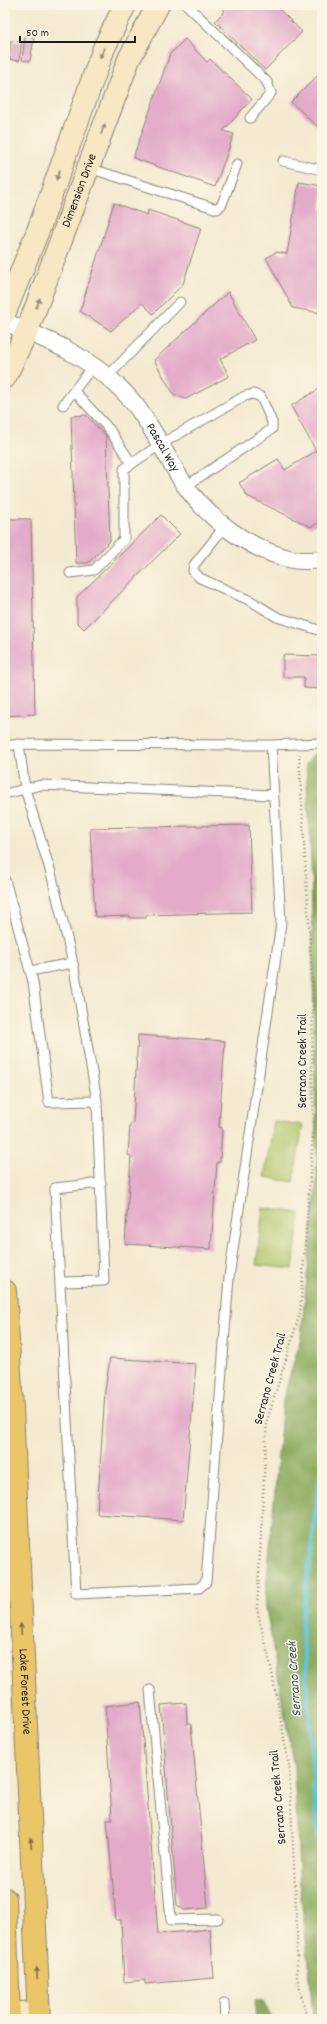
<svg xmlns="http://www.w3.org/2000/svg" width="327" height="2024" font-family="Dekko,sans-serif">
	<rect width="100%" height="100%" fill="#fcf5e5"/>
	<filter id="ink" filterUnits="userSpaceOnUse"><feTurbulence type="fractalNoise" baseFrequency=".025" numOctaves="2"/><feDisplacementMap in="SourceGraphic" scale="8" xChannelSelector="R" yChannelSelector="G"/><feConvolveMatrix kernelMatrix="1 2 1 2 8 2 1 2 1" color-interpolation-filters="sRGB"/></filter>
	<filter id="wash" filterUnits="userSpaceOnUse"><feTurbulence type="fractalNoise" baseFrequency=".012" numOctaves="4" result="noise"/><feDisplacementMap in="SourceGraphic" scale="16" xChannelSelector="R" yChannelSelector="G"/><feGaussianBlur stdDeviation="0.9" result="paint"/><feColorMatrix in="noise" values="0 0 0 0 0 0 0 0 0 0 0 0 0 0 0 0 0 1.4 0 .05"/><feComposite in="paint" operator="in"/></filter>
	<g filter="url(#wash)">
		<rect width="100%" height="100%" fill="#f4ead1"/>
		<!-- green -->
		<path fill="#afc66b" stroke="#667144" d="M274,1121L303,1125L293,1182L264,1177Z
			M263,1208L300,1213L293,1269L256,1265Z"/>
		<!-- forest -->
		<path fill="#8bab5f" stroke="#54643e" d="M318,749L322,751V2019H313L309,1964L300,1890L294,1768L265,1602L283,1400L301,1337L317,1177L311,861L306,764Z
			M254,2001H263L272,2019H256Z"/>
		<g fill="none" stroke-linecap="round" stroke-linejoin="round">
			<!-- stream -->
			<path stroke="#5cc7d5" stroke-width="4.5" d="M322,1465L302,1623L322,1891"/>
		</g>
		<g id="blocks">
			<!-- building -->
			<path fill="#e3abc9" d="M220,5H275L302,32L265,70L215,21L225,11Z
				M25,37L34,38L30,61L22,60Z
				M185,39L207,62L210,59L252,99L223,131L234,134L215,187L133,158L170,54Z
				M10,41L22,42L19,61L8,59Z
				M322,71V131L291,102Z
				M299,182L322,186V313L293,308L266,258L276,252L287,254Z
				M114,203L147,215L148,210L201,228L183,284L153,314L142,303L111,331L80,311Z
				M228,292L255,340L220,359L229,376L186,399L174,395L154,360Z
				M322,387V521L311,527L247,496L239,483L278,459L285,470L316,451L291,406Z
				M86,415L106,436L110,541L88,563H76L71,416Z
				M161,515L180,534L84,629L77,622V597Z
				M5,519H31L35,714L5,716Z
				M283,655L322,656V689L304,688V677H283Z
				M249,825L252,912L146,915V918H130V916L95,917L90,828Z
				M138,1035L225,1041L219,1127L222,1128L220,1162H217L211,1249L125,1244L131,1156L128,1155L130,1124L133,1123Z
				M110,1358L196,1364L183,1520L97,1514L105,1391Z
				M140,1702L158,1934L210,1929L214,1978L145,1984V1980L124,1982L121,1920H116L107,1819H112L105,1706Z
				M186,1703L187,1724H191L208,1908L184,1910L177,1905L161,1705Z"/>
		</g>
	</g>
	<g filter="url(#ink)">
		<use href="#blocks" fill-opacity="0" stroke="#888376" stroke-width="1"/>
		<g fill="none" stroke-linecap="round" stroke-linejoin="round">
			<defs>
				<path id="lane" d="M187,5L267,82L271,93L250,118
					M283,161L322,170
					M89,168L217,209L222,204L237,164
					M107,377L180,302
					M74,391L109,429L132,464
					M63,405L93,366
					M225,526L194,565L193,571L200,578L251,601L277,617L322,631
					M70,573L94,570L124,539V469L161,444L245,396L253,394L261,397L272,422V429L186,486
					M19,744L25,789L51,873L73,963L97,1101L104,1281L60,1282
					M5,746L19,744L271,745L322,743
					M5,794L41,785L273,795
					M5,880L33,982L49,1102L97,1101
					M30,971L73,963
					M101,1183L55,1188L76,1594L199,1588L206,1582L229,1277L281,923L271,745
					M150,1690L171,1920L218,1919
					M224,2003L225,2019"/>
				<g id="street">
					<path id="s1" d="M5,322C48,340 86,355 120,388C148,415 163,452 184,484C209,520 251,551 295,560C303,561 313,560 322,560"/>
				</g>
				<g id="secondary">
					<path d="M5,312L39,228L104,48L125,5"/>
					<path id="s2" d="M5,377L27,331L129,59L158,5"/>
					<path d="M5,2014L38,2012"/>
				</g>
				<g id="primary">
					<path id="s3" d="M5,1291L12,1407L39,2019"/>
					<path d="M5,1899L9,2019"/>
				</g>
			</defs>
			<!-- lane casing -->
			<use href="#lane" stroke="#888376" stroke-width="11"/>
			<!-- street casing -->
			<use href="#street" stroke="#888376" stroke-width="19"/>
			<!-- secondary casing -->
			<use href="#secondary" stroke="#888376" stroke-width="24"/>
			<!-- primary casing -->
			<use href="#primary" stroke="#888376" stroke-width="24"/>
			<!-- path -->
			<path stroke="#888376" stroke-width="2.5" stroke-dasharray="1 3" stroke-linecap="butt" d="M299,754L313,995L312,1080L314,1122L300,1313L267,1421L257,1609L271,1667L289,1765L297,1929V1977L307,2019"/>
			<!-- lane -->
			<use href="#lane" stroke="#fff" stroke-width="9"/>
			<!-- street -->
			<use href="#street" stroke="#fff" stroke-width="17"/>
			<!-- secondary -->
			<use href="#secondary" stroke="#f7e8c3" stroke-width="22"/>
			<!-- primary -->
			<use href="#primary" stroke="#ebc669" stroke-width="22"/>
		</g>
		<!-- one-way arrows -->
		<defs><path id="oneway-solid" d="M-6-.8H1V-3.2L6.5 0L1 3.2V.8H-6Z"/></defs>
		<g fill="#948c78">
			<use href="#oneway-solid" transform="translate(102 53) rotate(111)"/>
			<use href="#oneway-solid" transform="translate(103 129) rotate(-70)"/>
			<use href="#oneway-solid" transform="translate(58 175) rotate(110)"/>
			<use href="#oneway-solid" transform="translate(38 303) rotate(-69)"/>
		</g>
		<g fill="#847142">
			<use href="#oneway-solid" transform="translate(21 1629) rotate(-93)"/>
			<use href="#oneway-solid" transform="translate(31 1843) rotate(-93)"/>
			<use href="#oneway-solid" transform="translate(37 1973) rotate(-92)"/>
		</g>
	</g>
	<g text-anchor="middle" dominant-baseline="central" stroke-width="3" stroke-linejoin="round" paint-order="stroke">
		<!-- street labels -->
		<g font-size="13" fill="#1c1c1c" stroke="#fcf5e5">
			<text stroke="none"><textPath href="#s2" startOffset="201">Dimension Drive</textPath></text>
			<text stroke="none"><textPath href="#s1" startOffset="207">Pascal Way</textPath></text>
			<text transform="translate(303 1061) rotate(-90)">Serrano Creek Trail</text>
			<text transform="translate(271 1379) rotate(-75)">Serrano Creek Trail</text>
			<text stroke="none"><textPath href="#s3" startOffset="401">Lake Forest Drive</textPath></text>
			<text transform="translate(279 1797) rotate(-95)">Serrano Creek Trail</text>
		</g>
		<!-- water labels -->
		<g font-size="14" font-style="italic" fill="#32585d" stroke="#fcf5e5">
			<text transform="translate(295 1679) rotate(-94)">Serrano Creek</text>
		</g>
	</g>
	<!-- margin -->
	<rect width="327" height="2024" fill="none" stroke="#fcf5e5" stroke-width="20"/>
	<!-- scale -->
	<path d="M20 36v6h115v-6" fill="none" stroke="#1c1c1c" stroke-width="2"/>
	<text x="26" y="36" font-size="12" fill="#1c1c1c" stroke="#fcf5e5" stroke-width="3" paint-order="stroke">50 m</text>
</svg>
